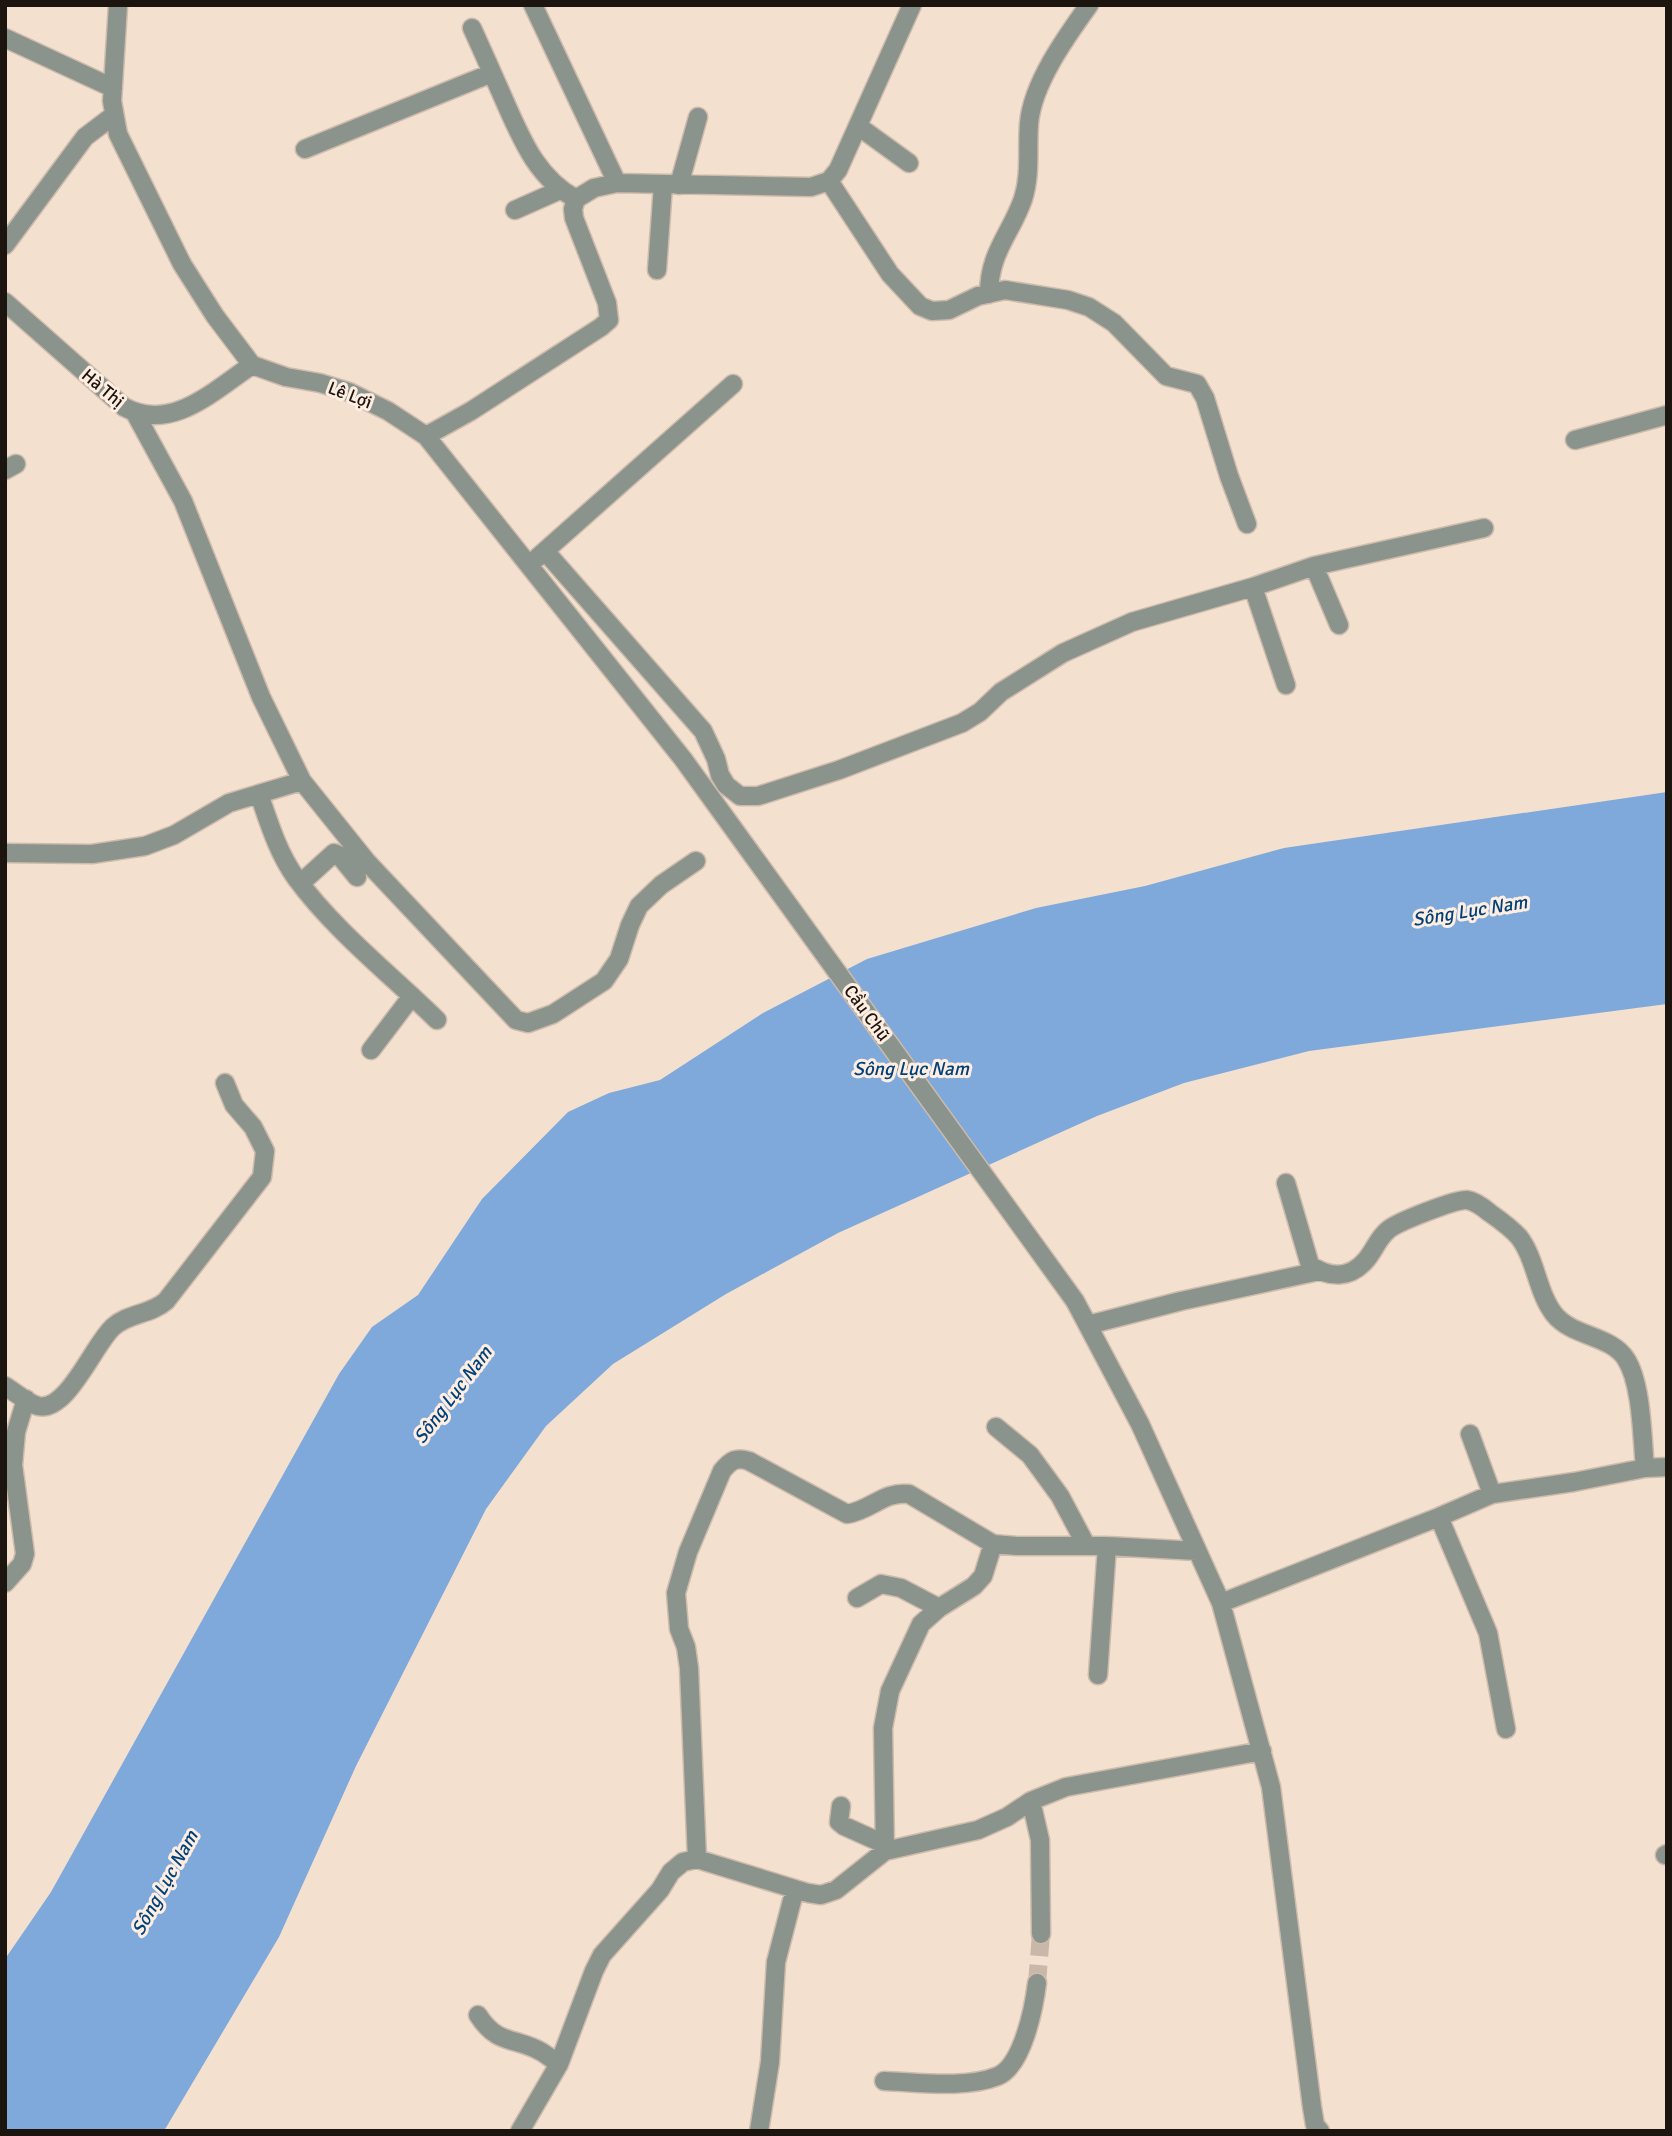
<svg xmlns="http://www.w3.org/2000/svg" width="1672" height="2136" font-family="Signika,sans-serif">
	<rect width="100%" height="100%" fill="#f4e0cf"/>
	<!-- water -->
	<path fill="#7fa9da" d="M1667,792V1004L1309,1051L1184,1083L1097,1116L838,1233L726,1294L613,1364L546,1426L486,1509L356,1766L279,1937L164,2131H5V1959L51,1892L339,1374L372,1327L418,1295L482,1199L568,1112L609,1093L660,1080L763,1013L867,959L1036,908L1145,886L1284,848Z"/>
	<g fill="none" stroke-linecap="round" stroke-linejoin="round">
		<!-- minor-tunnel -->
		<path stroke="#c9b7a9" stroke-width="18" stroke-dasharray="18 9" stroke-linecap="butt" d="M1037,1983L1041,1934"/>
		<defs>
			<path id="minor" d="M118,5L112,101L118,134L182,264L215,316L252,365L286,377L320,383L349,392L388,411L426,436L683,759L1075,1301L1140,1424L1221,1603L1271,1787L1312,2107L1315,2125L1320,2131
				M533,5L617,183
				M472,28C483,52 494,77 505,102C522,140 537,178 576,199
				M5,38L113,88
				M858,126L909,163
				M305,149L492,73
				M829,181L890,274L920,306L932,311L949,310L978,296L1005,290L1068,300L1089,307L1114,323L1166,376L1197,384L1205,398L1229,476L1247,524
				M679,185L698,117
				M515,210L560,190
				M5,245L85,137L114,115
				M657,270L663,185
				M989,294C989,252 1011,234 1023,199C1031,174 1027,150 1029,124C1032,84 1066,37 1089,5
				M5,302L124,407C172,433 214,390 252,365
				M135,413L183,501L261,697L302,781L367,862L516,1020L528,1023L553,1014L604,981L619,959L630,925L639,906L661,885L696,861
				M426,436L471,411L601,327L609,320L607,303L574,218L573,209L576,199L594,188L617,183L811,187L829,181L838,170L912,5
				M1575,440L1667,415
				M5,470L16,464
				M545,551L703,731L716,759L720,775L726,785L740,796H758L839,770L962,723L980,712L1001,692L1063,653L1132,622L1253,587L1314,566L1484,528
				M537,558L733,384
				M1314,566L1339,625
				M1253,587L1286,685
				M259,794C269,823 278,853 296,878C335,931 390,974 437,1020
				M5,853L92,854L145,846L174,835L229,803L302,781
				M301,883L334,853L339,855L357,877
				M371,1050L412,996
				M1286,1183L1310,1265C1329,1278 1350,1279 1366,1260C1374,1251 1378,1238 1388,1230C1397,1222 1456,1199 1467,1200C1475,1201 1484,1208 1490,1213C1500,1220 1511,1228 1519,1237C1536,1259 1537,1292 1554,1314C1572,1337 1611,1335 1626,1359C1642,1384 1642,1438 1645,1468
				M1088,1325L1181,1301L1319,1271
				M5,1386C15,1392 27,1403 38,1406C67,1413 94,1344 113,1327C128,1313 150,1315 166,1301L262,1177L265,1151L253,1127L234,1105L225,1083
				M996,1427L1030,1455L1060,1496L1086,1545
				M1470,1434L1492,1494
				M1439,1517L1488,1633L1506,1729
				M5,1583L22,1564L25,1554L13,1465L16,1432L26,1399
				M857,1598L881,1584L901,1588L939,1608
				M1221,1603L1439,1517L1492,1494L1574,1482L1645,1468L1667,1467
				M1098,1675L1107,1546
				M1031,1801L1040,1840L1041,1934
				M841,1806L839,1822L844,1826L884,1844
				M885,1851L883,1728L890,1691L921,1624L939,1608L974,1586L983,1576L993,1544
				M1665,1855L1667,1854
				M697,1859L689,1668L686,1647L679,1629L676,1593L688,1552L722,1471C731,1460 736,1457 749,1461L847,1514C872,1510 883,1491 909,1494L993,1544L1017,1546H1107L1197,1551
				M478,2015C497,2045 514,2037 540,2051C547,2055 553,2060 559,2064
				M884,2081C917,2082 966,2089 998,2076C1023,2065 1034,2007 1037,1983
				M520,2131L559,2064L594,1971L602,1955L660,1890L671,1872L683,1862L697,1859L808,1893L821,1895L836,1890L885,1851L978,1830L1007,1817L1031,1801L1066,1787L1262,1751
				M759,2131L770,2062L776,1962L795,1889"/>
		</defs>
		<!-- minor casing -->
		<use href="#minor" stroke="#cdbbac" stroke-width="21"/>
		<!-- minor -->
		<use href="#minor" stroke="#8a938c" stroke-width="18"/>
	</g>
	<g text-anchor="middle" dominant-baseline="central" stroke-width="6" stroke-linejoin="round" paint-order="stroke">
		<!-- street labels -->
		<g font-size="18" fill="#1c150f" stroke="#feeee1">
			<text transform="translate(103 388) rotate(40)">Hà Thị</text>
			<text transform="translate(350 395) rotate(21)">Lê Lợi</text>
			<text transform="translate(867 1013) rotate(54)">Cầu Chũ</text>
		</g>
		<!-- water labels -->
		<g font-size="19" font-style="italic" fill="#00417b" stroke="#feeee1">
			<text transform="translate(1470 911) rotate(-9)">Sông Lục Nam</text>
			<text x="911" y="1069">Sông Lục Nam</text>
			<text transform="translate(453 1395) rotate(-53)">Sông Lục Nam</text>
			<text transform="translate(165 1883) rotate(-61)">Sông Lục Nam</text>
		</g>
	</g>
	<!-- border -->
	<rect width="1672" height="2136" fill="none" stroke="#1c150f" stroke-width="14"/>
</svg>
